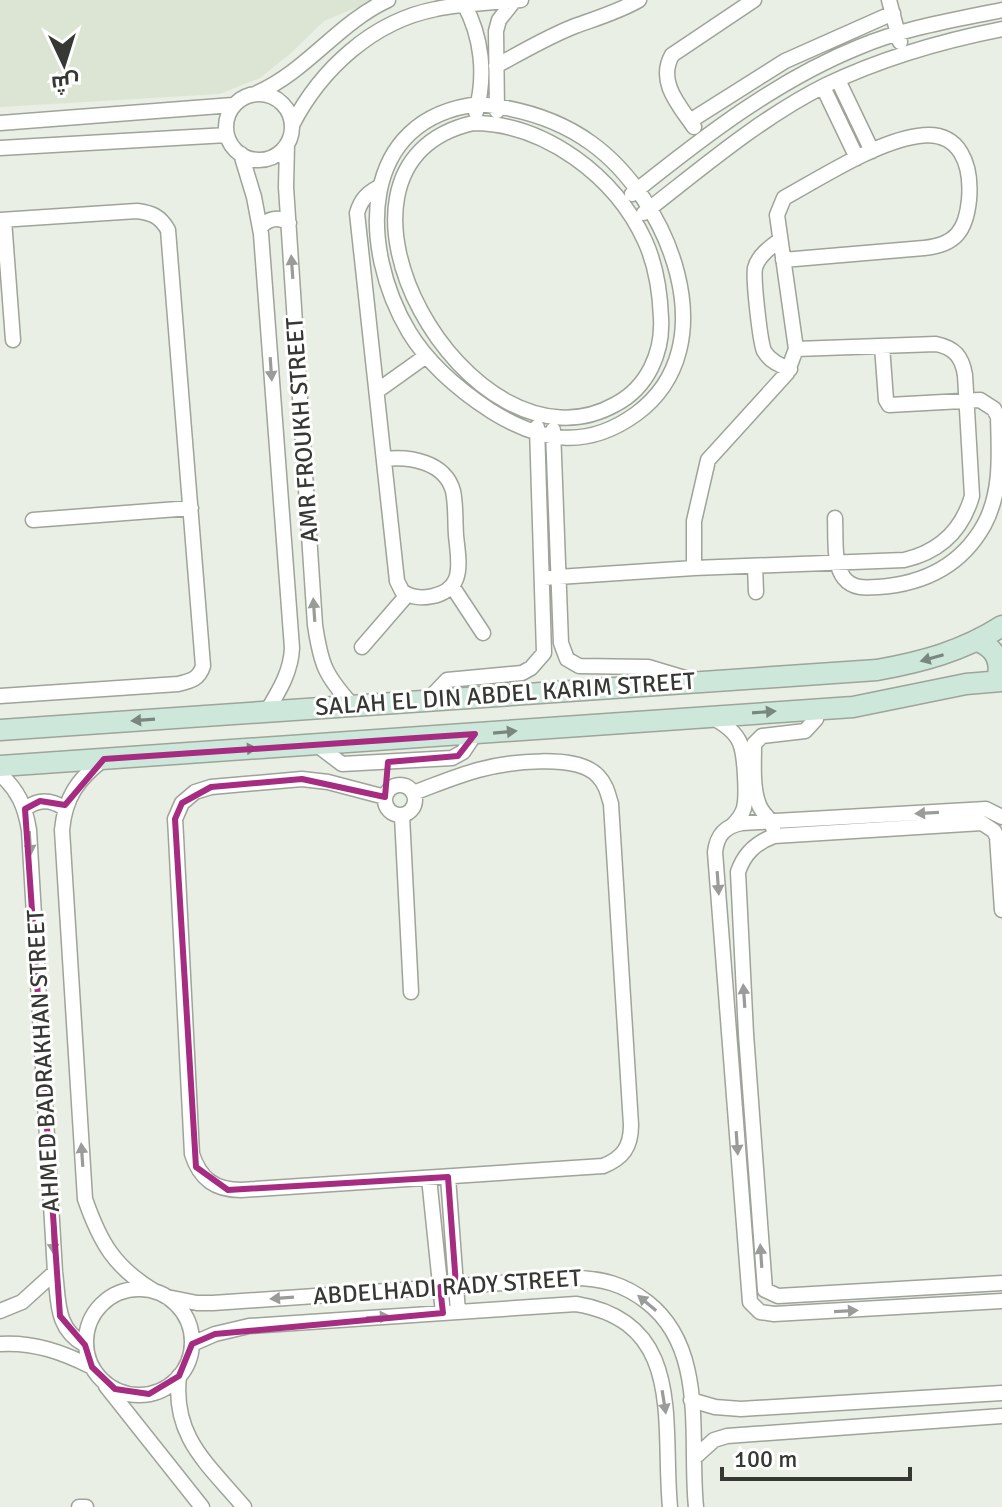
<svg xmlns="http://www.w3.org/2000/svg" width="1002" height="1507" font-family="Signika,Cairo,sans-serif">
	<rect width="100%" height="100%" fill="#e9efe4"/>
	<!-- built -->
	<path fill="#dce5d4" d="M0,0H375L324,21L290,54L260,78L219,94L0,107Z"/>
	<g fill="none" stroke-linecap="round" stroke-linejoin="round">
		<defs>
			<path id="minor" d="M889,0L900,42
				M464,4C482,37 486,75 476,112
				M496,66C522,52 547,37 575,26C597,18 618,12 639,0
				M838,80L872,151
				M823,87L857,158
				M257,93C307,71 338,23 388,0
				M226 127a33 33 0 1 1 66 0a33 33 0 1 1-66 0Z
				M479,104C519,108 558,119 591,143C668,198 729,346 636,414C586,450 541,442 491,411C459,390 429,365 409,332C359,248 357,118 479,104Z
				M497,111L496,31L499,20L514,1
				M690,121L785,61L893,13
				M0,123L233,105
				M473,123C545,123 616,177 645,241C656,265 660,291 661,318C663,352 648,387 616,404C470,487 289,166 473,123Z
				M292,125C321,69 373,21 436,9C464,3 493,3 521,0
				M694,127C679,105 657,82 672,55L754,0
				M287,144L286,187L315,625C321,665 325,675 352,705
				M0,148L227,135
				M241,154L254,197L261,234L292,648C291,672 279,691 267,711
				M379,187C366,194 361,200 357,213L397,581L402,591C417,603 449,597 456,579C461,566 457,548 456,535C455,521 456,505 453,491C445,462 410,456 385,459
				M632,194C702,138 775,81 859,47C904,28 954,20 1002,10
				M644,213C702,168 760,118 826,85C882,58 941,41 1002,29
				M0,220L137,211C152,213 160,216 168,230L203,666C199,679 191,681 178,684L0,696
				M4,220L13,340
				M260,228C268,218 278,216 289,223
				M780,240C770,247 758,256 755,268C753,279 760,341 764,351C770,361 779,365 790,369
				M377,391L426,356
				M553,430L561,643L567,659L579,666L648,667L688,679
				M835,518C836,536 833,564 844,578C853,589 865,588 878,587C923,584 961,566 984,525C1002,492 999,454 998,417L994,409L980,400L889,405L886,400L882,346
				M33,520L191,508
				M755,566L756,592
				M694,568V521L708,460L787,373L796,349L777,215L784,198C822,177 876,142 918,136C961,129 972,166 969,200C966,230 956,245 924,248L783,260
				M543,578L694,568L904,560C939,552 962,531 972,496L965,375C962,357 955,348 936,344L796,349
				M452,586L483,633
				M362,647L407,595
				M428,700L447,680L522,673L531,668L544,653L537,427
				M711,717C723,723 735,731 740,743C745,755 747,796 744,808C742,815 738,820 733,825
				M317,745L342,764L452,758L463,752L475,734
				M104,759C78,779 65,797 62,830L85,1199C100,1242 114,1267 154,1291
				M0,774C18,790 25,806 29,830L55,1272C59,1302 55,1328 85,1345
				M385 800a15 15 0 1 1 30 0a15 15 0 1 1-30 0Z
				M385,797L328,782L302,779L211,787L195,792L182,803L175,819L176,836L192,1154C200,1179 215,1190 241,1190L603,1166C623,1158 631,1147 631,1125L611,804C608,794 606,784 598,776C577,753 507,762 478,770C456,776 435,785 413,793
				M25,809C38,799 50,799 64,808
				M402,816L411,992
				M1002,817L986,809L742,823C725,826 717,835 715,852L750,1302L760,1312L774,1314L1002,1301
				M773,828C771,818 763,815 759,805C752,788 754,762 754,744L762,736L805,731L816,719L817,708
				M1002,910L997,837L994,831L982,823L774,836C755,843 744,854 738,872L746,1034L765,1290L778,1296L1002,1283
				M448,1177L458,1312
				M429,1178L443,1313
				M86 1342a53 53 0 1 1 106 0a53 53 0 1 1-106 0Z
				M167,1297L197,1303H213L573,1278C601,1278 624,1284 647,1302C708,1349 689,1440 696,1507
				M0,1311L22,1302L55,1272
				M0,1344C34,1342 62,1352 92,1367
				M192,1344L215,1334L249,1326L576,1304C686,1322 662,1423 670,1507
				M179,1376C172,1437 208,1464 244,1507
				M106,1386L202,1507
				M691,1400L715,1407L741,1409L1002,1393
				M694,1458L714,1440L727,1436L1002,1416
				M79,1507H86"/>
			<path id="secondary" d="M977,641C995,647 1002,662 997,680
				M0,730L877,670C922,662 963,651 1002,626
				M0,766L853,707L966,684L1002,681"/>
		</defs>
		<!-- minor casing -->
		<use href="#minor" stroke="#9ea499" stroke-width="17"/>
		<!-- secondary casing -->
		<use href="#secondary" stroke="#9ea499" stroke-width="23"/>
		<!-- minor -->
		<use href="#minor" stroke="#fff" stroke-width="14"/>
		<!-- secondary -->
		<use href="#secondary" stroke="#cde8da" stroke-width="20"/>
	</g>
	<!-- one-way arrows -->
	<defs><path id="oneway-solid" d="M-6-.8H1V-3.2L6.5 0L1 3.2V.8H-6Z" transform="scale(2)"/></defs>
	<g fill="#9a9c99">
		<use href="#oneway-solid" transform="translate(292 267) rotate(-94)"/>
		<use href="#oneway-solid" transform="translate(271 369) rotate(86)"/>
		<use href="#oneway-solid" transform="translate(314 610) rotate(-94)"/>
		<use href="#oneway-solid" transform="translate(927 813) rotate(177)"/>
		<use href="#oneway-solid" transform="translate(30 843) rotate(86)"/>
		<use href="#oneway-solid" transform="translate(718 883) rotate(86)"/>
		<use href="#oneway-solid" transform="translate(744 996) rotate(-94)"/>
		<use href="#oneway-solid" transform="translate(737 1143) rotate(86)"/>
		<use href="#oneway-solid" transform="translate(82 1155) rotate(-94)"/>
		<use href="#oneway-solid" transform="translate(53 1242) rotate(87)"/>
		<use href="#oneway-solid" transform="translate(761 1256) rotate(-94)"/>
		<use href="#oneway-solid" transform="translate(282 1298) rotate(176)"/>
		<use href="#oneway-solid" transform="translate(647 1303) rotate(-140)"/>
		<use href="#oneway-solid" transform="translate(846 1311) rotate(-3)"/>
		<use href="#oneway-solid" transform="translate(378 1317) rotate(-4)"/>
		<use href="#oneway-solid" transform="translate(664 1402) rotate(81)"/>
	</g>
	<g fill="#79877e">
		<use href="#oneway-solid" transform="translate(932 658) rotate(164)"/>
		<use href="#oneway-solid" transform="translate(764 712) rotate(-4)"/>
		<use href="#oneway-solid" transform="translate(143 720) rotate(176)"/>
		<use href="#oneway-solid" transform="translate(505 732) rotate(-5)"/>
		<use href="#oneway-solid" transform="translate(245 749) rotate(-4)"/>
	</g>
	<!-- marked area -->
	<path fill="none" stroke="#a62c81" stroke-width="6" stroke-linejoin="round" d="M475,734L458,756L388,762L385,797L302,779L211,787L182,803L175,819L196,1167L228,1190L448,1177L456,1285L440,1287L443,1313L215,1334L192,1344L179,1376L149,1394L115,1389L92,1367L85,1345L60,1316L25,809L40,801L65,805L104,759Z"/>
	<g text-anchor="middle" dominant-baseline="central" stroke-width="6" stroke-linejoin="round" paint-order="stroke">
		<!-- street labels -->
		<g font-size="24" fill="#353833" stroke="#fff">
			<text transform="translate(302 430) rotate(-94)">AMR FROUKH STREET</text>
			<text transform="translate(505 694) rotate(-4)">SALAH EL DIN ABDEL KARIM STREET</text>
			<text transform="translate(43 1061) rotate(-93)">AHMED BADRAKHAN STREET</text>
			<text transform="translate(447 1287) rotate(-4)">ABDELHADI RADY STREET</text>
		</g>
	</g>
	<!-- north arrow -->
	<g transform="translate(64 64) rotate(176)" stroke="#ffffff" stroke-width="6" paint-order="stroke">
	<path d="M0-6L14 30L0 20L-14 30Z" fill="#353833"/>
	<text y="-12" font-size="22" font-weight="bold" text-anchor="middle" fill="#353833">ش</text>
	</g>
	<!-- scale -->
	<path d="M722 1467v12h188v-12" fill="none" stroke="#353833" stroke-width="4"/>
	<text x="734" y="1467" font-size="24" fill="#353833" stroke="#ffffff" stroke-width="6" paint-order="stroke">100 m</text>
</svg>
